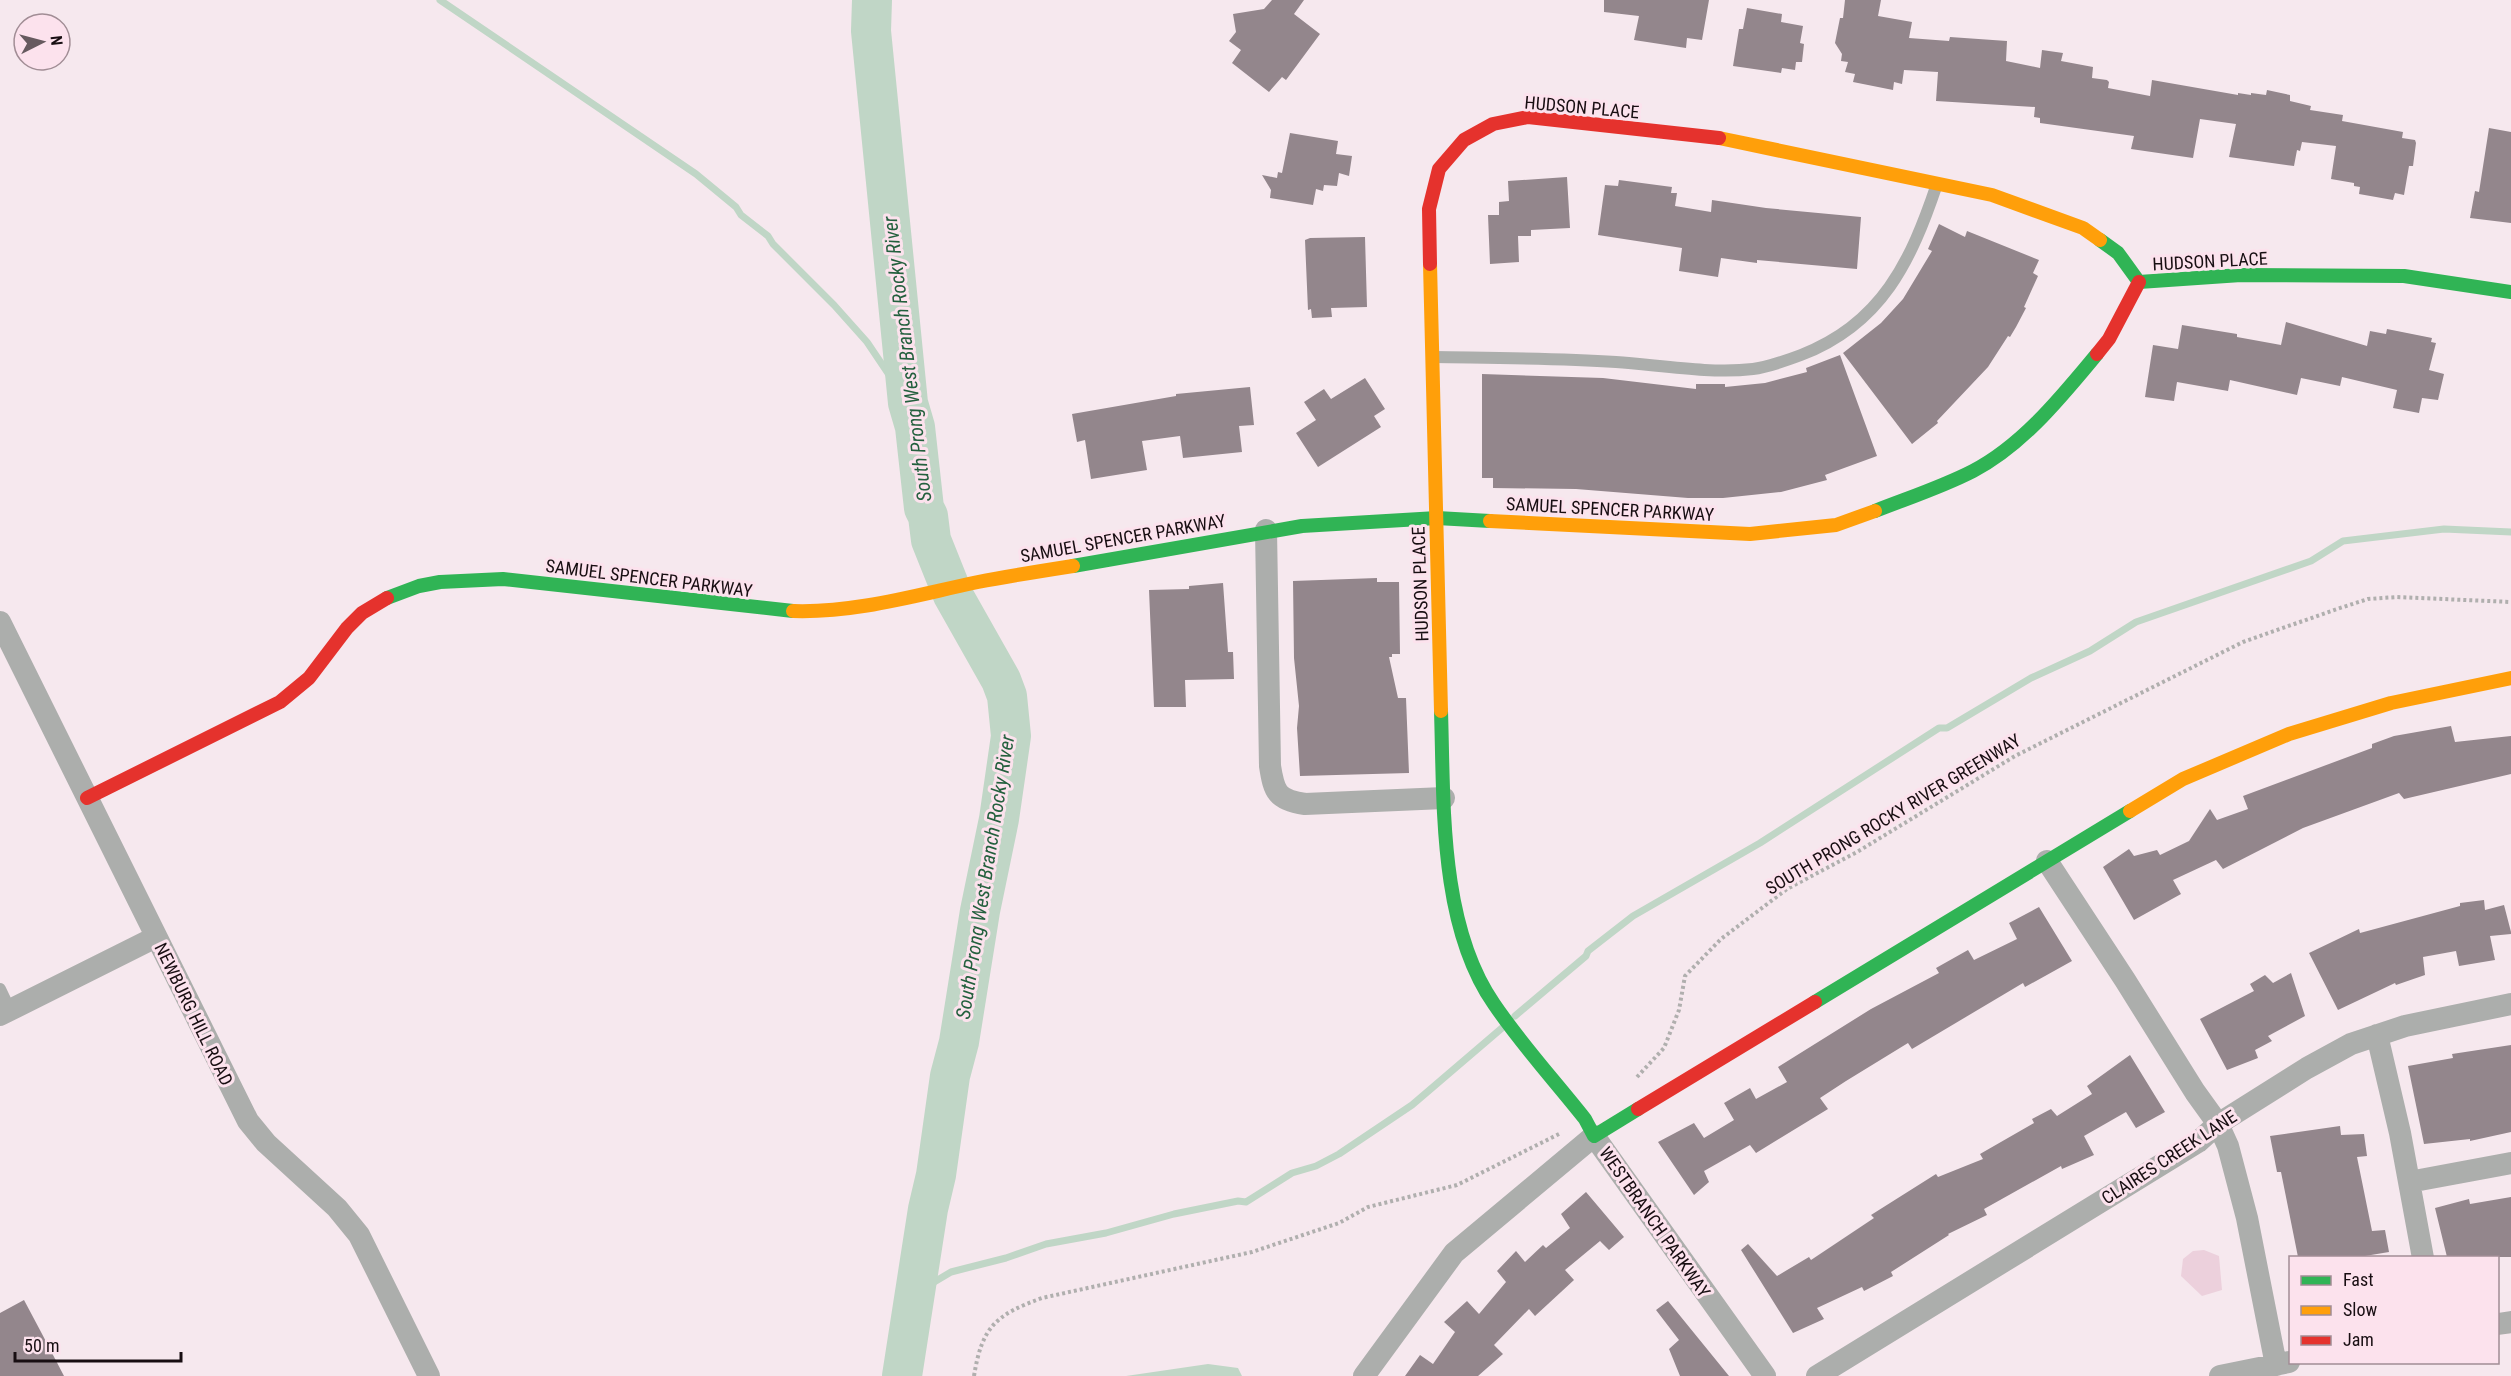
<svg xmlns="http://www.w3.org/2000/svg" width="2511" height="1376" font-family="'Roboto Condensed',sans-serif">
	<rect width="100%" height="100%" fill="#f6e8ee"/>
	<!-- green -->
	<path fill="#ecd0dc" d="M2204,1250L2219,1256L2222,1290L2202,1296L2181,1276L2183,1259L2193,1251Z"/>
	<!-- water -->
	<path fill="#c0d6c6" d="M1208,1364L1238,1368L1242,1376H1126Z"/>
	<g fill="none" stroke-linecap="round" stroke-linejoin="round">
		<!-- stream -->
		<path stroke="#c0d6c6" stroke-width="7" d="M440,0L696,174L736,207L741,215L768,236L773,244L834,305L867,342L908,403
			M1515,1016L1586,956L1588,951L1633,916L1760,843L1939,728H1947L2031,678L2090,651L2136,622L2311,561L2343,541L2444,529L2511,532
			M914,1294L951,1272L1006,1258L1046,1244L1106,1233L1174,1214L1238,1201L1246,1202L1292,1173L1316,1166L1339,1154L1412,1105L1502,1028"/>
		<!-- river -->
		<path stroke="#c0d6c6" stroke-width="40" d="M872,0L871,31L908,403L915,427L924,508L928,516L931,540L953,595L1001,680L1007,696L1011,736L999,819L980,911L959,1042L950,1076L936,1175L928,1209L902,1376"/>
	</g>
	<!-- building -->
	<path fill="#93868c" d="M1272,0H1304L1294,14L1320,34L1286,80L1282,77L1269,92L1232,63L1241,50L1229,41L1236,32L1233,14L1264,9Z
		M1604,0H1709L1702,40L1687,38L1686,48L1634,40L1639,16L1604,12Z
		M1845,0H1881L1878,16L1912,22L1909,38L1949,41L1950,37L2007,41L2006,61L2040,68L2042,50L2063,53L2061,61L2093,67L2092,78L2107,80L2109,82L2108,88L2150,96L2152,80L2238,95V93L2251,95V93L2266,95L2267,90L2290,95V101L2311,106L2310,110L2343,115L2342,121L2403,132L2402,138L2415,140L2416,143L2413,166H2409L2404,195L2395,193L2393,200L2359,194L2360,187L2354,186V183L2331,179L2336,146L2302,142L2300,151L2297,150L2294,166L2229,157L2236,124L2200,119L2193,158L2131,149L2134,136L2040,123V118L2034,117L2035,107L1936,101L1938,72L1904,70L1902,84L1894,82L1893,90L1853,82L1855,74L1845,72L1848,62L1841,61L1842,54L1835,43L1840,18H1843Z
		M1747,8L1782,14L1781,22L1803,26L1800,43L1804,44L1802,62H1796L1795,70L1782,68L1781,73L1733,66L1739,29H1743Z
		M2489,128L2511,132V223L2470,218L2475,191L2479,192Z
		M1290,133L1338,141L1336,154L1352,156L1349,176L1339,173L1337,186L1324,185L1323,191L1316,189L1313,205L1270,198L1271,190L1262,175L1277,178L1278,172L1282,173Z
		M1567,177L1570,228L1531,230V236H1518L1519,262L1490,264L1488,215H1499V202L1509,201L1508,181Z
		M1619,180L1672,187L1671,193H1677L1675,206L1711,212L1712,200L1766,208L1861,217L1857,269L1757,260V263L1721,258L1718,277L1679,271L1682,248L1598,235L1605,185L1618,186Z
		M1939,224L1965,237L1967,231L2039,260L2033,273L2038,276L2024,307L2026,308L2016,327L2010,337L2008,336L1988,367L1937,421L1938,423L1912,444L1843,353L1881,323L1903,299L1932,251L1928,249Z
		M1365,237L1367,307L1331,308L1332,317L1312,318L1311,309L1308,310L1305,240L1310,238Z
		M2286,322L2367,346L2370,331L2386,334L2387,329L2432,338L2431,342L2436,343L2429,370L2444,374L2438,400L2422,398L2419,413L2393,408L2397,390L2342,377L2340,386L2301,378L2297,395L2230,380L2228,391L2177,382L2174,401L2145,397L2153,345L2178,349L2182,325L2237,334V337L2281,345Z
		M1840,355L1877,456L1825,475L1827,480L1781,492L1723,498H1688L1576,489L1493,488V478H1482V374L1603,378L1696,389V384H1725V387L1765,383L1807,372L1806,368Z
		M1365,378L1385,409L1374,416L1381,427L1318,467L1296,433L1316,420L1304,402L1324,389L1331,399Z
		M1250,387L1254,425L1239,426L1242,452L1183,458L1180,436L1142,441L1147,470L1091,479L1085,440L1077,442L1072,414L1176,396V394Z
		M1377,578V582H1399L1400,654H1392V657H1389L1398,698H1406L1409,773L1300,776L1297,728L1299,706L1294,658L1293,581Z
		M1223,583L1228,652H1233L1234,679L1185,680L1186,707H1154L1149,590L1189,589V586Z
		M2451,726L2455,742L2511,736V774L2404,799L2399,793L2303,828L2223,869L2216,860L2173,880L2181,894L2134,920L2103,867L2129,849L2134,856L2157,850L2160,855L2189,841L2210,809L2217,820L2248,809L2243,796L2372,748V744L2394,736Z
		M2484,900L2485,910L2504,905L2511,932V934L2490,936L2495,960L2459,966L2456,951L2423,957L2425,975L2396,985L2395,983L2338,1010L2309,953L2359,929L2360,933L2460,906V903Z
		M2039,907L2072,961L2025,987L2023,983L1912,1049L1908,1043L1846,1081L1820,1098L1828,1109L1756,1153L1750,1145L1704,1171L1709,1182L1694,1195L1658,1142L1694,1123L1704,1138L1734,1120L1724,1103L1750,1088L1756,1099L1787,1082L1778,1067L1871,1009L1939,973L1936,968L1968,950L1974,960L2017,939L2009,923Z
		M2291,973L2305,1016L2268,1036L2272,1041L2255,1050L2258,1058L2227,1070L2200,1019L2254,991L2250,984L2265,975L2273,983Z
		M2511,1045V1132L2470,1141V1139L2424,1144L2408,1066L2453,1058L2452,1054Z
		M2130,1055L2165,1112L2136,1128L2126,1112L2084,1136L2094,1155L2062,1169L2061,1166L1984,1209L1987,1215L1948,1234L1949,1235L1891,1272L1893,1276L1864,1291L1862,1287L1817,1308L1824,1319L1793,1333L1741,1250L1748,1244L1777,1276L1809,1257L1811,1260L1874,1218L1871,1215L1936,1174L1938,1177L1983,1159L1980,1154L2034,1123L2032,1119L2051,1109L2057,1116L2092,1094L2087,1086Z
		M2340,1126L2341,1135L2364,1134L2367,1156L2357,1157L2372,1231L2385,1230L2389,1252L2359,1257H2298L2281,1172H2277L2270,1136Z
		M1586,1192L1624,1237L1609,1250L1600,1241L1565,1270L1574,1280L1535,1316L1529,1309L1494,1345L1503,1354L1478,1376H1405L1420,1355L1433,1364L1455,1332L1444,1322L1467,1301L1479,1314L1506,1282L1497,1271L1516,1251L1525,1262L1543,1245L1546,1248L1570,1228L1561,1214Z
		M2511,1197V1257H2447L2435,1208L2469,1199L2470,1204Z
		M24,1300L41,1332L64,1376H0V1313Z
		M1668,1301L1729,1376H1680L1669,1349L1679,1340L1656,1310Z"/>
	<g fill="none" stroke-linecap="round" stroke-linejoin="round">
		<!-- path -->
		<path stroke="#b0afae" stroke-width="4" stroke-dasharray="3 3" stroke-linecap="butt" d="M1637,1077L1664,1048L1679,1010L1685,976L1721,939L1787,889L1857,852L2015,756L2243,642L2337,609L2368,599L2397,597L2511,602
			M974,1376C982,1327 995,1315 1042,1298L1252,1252L1339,1223L1368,1207L1457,1185L1559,1134"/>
		<!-- lane -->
		<path stroke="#acaeac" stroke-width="12" d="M1434,357C1495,358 1555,358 1616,362C1659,365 1710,374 1753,369C1769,367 1785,361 1801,355C1882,324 1911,261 1937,184
			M0,989L10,1010"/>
		<!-- street -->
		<path stroke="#acaeac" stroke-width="22" d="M1266,530L1270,766C1274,792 1277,800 1305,804L1444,798
			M0,622L248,1121L266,1143L337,1208L359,1235L429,1376
			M2047,861L2125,980L2195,1092L2218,1124L2228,1146L2247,1218L2276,1365
			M0,1015L156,937
			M2377,1035L2400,1133L2423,1258
			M2409,1182L2511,1163
			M2498,1324L2511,1322
			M1364,1376L1454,1253L1594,1136L1765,1376
			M1817,1376L2198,1142L2218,1124L2307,1068L2351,1044L2405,1026L2511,1004
			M2220,1376L2289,1362"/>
		<!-- fast -->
		<path stroke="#30b455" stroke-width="14" d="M2100,240L2118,253L2139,282L2241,275L2404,276L2511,292
			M1875,511C1908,498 1942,487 1973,471C2023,445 2062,396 2097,354
			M1073,566L1302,526L1437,518L1490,521
			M387,598L419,586L440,582L503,579L793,611
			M1441,711C1444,803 1439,925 1494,1004C1521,1044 1555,1081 1585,1119L1594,1136L1638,1109
			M1815,1002L2130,811"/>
		<!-- slow -->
		<path stroke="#ff9f0a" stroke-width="14" d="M1719,138L1992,195L2083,228L2100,240
			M1430,264L1441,711
			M1490,521L1750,534L1836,525L1875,511
			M793,611C856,613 916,595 978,582C1009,576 1041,571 1073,566
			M2130,811L2183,779L2289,734L2391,703L2511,678"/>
		<!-- jam -->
		<path stroke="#e5322d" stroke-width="14" d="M1430,264L1429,209L1439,169L1464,140L1493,124L1528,117L1719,138
			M2097,354L2109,339L2139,282
			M87,798L280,702L309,678L347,628L362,613L387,598
			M1638,1109L1815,1002"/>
	</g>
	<g text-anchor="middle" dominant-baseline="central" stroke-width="6" stroke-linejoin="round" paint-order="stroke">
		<!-- street labels -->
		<g font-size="18" fill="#180e12" stroke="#fce2ed">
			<text transform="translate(1582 107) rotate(5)">HUDSON PLACE</text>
			<text transform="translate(2210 261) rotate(-3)">HUDSON PLACE</text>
			<text transform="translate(1610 509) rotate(3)">SAMUEL SPENCER PARKWAY</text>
			<text transform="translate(1123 538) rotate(-10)">SAMUEL SPENCER PARKWAY</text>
			<text transform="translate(649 578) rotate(7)">SAMUEL SPENCER PARKWAY</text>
			<text transform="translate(1420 584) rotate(-92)">HUDSON PLACE</text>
			<text transform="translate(1893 814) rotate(-31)">SOUTH PRONG ROCKY RIVER GREENWAY</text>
			<text transform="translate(194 1014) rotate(64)">NEWBURG HILL ROAD</text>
			<text transform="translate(2169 1157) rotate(-33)">CLAIRES CREEK LANE</text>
			<text transform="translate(1655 1222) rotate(55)">WESTBRANCH PARKWAY</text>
		</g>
		<!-- water labels -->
		<g font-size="20" font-style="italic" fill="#24603e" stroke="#fce2ed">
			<text transform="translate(907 359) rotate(-97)">South Prong West Branch Rocky River</text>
			<text transform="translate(985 877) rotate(-81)">South Prong West Branch Rocky River</text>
		</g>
	</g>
	<!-- legend -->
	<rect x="2289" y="1256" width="210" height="108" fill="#fce2ed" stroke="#a18d95" stroke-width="1.5"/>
	<rect x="2301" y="1276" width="30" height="9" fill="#30b455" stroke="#a18d95" stroke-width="1.5"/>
	<text x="2343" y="1286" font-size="18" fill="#180e12">Fast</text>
	<rect x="2301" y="1306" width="30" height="9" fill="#ff9f0a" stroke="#a18d95" stroke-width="1.5"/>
	<text x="2343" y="1316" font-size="18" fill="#180e12">Slow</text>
	<rect x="2301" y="1336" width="30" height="9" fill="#e5322d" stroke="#a18d95" stroke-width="1.5"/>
	<text x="2343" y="1346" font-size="18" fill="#180e12">Jam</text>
	<!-- north arrow -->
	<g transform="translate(42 42) rotate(84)"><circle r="28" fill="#fce2ed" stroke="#a18d95" stroke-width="1.5"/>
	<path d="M0-4.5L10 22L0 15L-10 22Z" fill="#665a5f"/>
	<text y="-9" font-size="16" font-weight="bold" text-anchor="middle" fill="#180e12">N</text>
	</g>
	<!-- scale -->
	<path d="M15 1352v9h166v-9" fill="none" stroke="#180e12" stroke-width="3"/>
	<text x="24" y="1352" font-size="18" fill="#180e12" stroke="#fce2ed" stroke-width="4.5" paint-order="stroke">50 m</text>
</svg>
